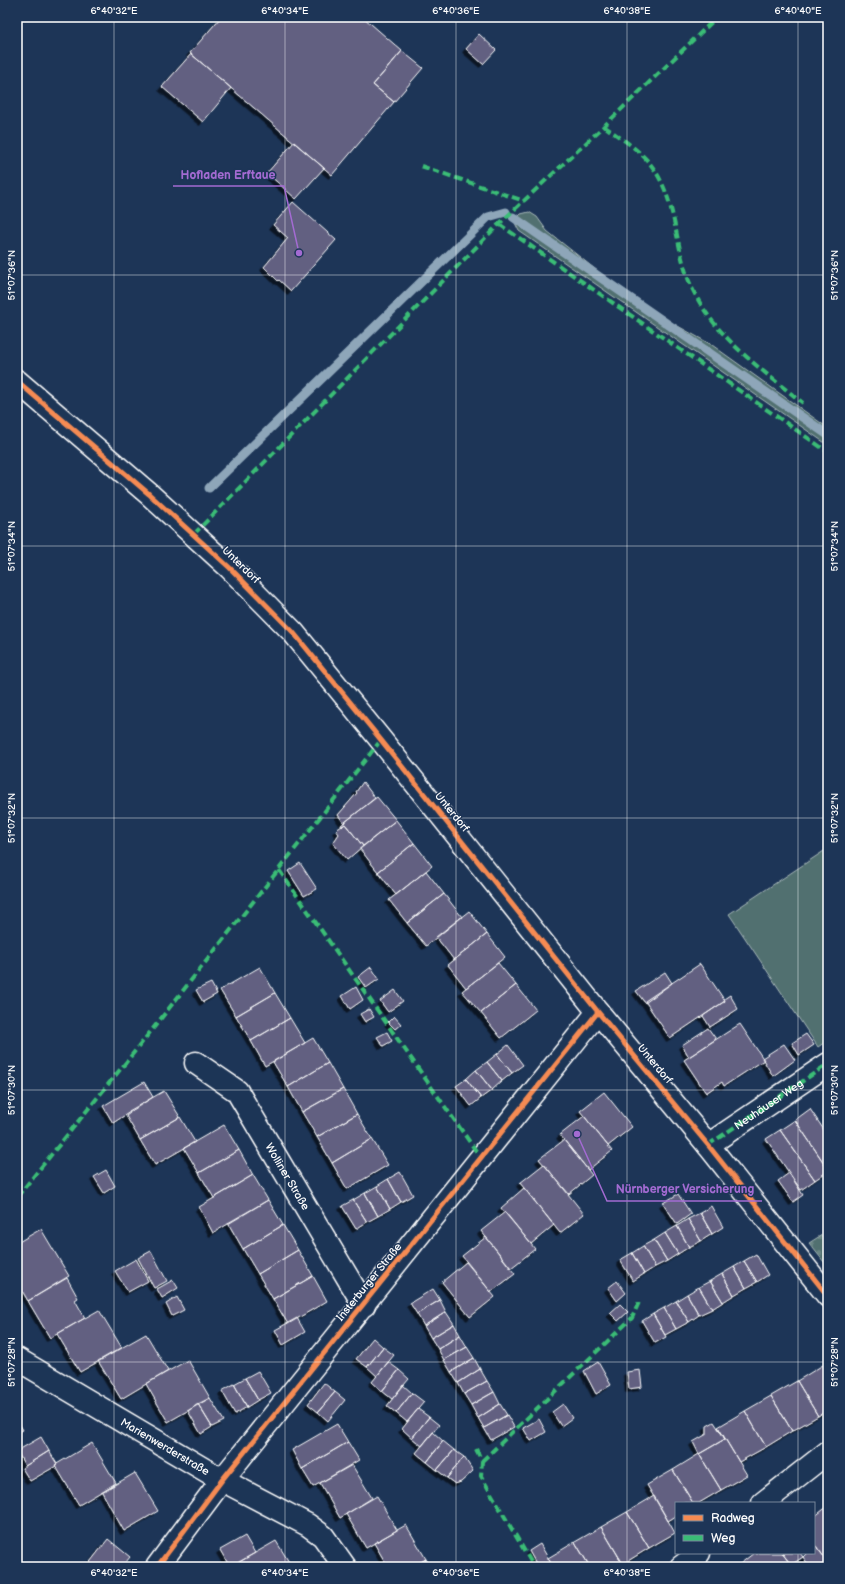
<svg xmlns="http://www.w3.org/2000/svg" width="845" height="1584" font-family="'Balsamiq Sans',sans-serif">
	<defs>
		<pattern id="cemetery-stones" width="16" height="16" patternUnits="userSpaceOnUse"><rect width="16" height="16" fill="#517070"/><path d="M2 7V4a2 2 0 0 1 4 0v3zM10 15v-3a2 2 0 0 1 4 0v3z" fill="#6b8585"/></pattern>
		<filter id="shadow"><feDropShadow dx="-3.5" dy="3.5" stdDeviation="0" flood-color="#0009"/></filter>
	</defs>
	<rect width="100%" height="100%" fill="#1d3557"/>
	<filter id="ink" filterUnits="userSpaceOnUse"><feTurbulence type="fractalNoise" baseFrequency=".025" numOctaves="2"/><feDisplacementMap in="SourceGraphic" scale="8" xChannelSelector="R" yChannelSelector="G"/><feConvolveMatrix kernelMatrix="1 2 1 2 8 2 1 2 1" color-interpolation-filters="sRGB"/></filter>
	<g filter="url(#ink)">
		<!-- grass -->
		<path fill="#517070" stroke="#a8b8b8" d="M529,212L537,217L547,231L624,292L658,315L712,345L828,428V445L519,231L514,221L521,214Z
			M824,851L828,857V1040L818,1047L729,914Z"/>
		<!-- cemetery -->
		<path fill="url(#cemetery-stones)" stroke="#a8b8b8" d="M828,1231V1267L809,1243Z"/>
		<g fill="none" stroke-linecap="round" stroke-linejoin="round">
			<!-- stream -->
			<path stroke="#8ea6b9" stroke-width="9" d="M513,217L828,435
				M209,488L488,217L506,212"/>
		</g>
		<!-- building -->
		<path fill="#626081" stroke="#fff" filter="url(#shadow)" d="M221,17H363L402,51L373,85L394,102L332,175L190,53Z
			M479,34L496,50L483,64L466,49Z
			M402,51L423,68L394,102L373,85Z
			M191,54L231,88L203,122L162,87Z
			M294,142L324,168L296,199L267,173Z
			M293,202L336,240L291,291L279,280L278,281L264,267L288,238L273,225Z
			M363,782L375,798L344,823L338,815L357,793L356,792Z
			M377,797L396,820L363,846L345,824L342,827L341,825Z
			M396,820L414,843L378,872L360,849Z
			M345,824L363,846L347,860L333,843L339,834L336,830Z
			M414,843L432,866L396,895L378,872Z
			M300,863L317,889L304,896L288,871Z
			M426,871L444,894L407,923L389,900Z
			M444,894L462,917L426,946L407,923Z
			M469,911L487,934L454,960L436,937Z
			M487,934L505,957L466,988L448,965Z
			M498,963L516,985L481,1013L462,991Z
			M700,964L725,1001L670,1038L645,1001Z
			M260,967L275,993L236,1016L220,990Z
			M371,967L379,979L366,988L358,977Z
			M665,972L672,983L645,1003L636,991Z
			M211,983L217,994L203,1002L196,990Z
			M516,985L536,1010L501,1038L481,1013Z
			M356,987L363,1000L350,1009L342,996Z
			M395,990L403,1001L388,1012L380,1001Z
			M275,993L290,1018L251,1041L236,1016Z
			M730,995L738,1009L710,1027L703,1016L725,1001L724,999Z
			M369,1009L374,1017L365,1022L360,1014Z
			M394,1016L401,1024L395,1029L388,1022Z
			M290,1018L305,1043L265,1066L251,1041Z
			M740,1024L764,1060L724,1086L722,1082L706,1093L684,1060Z
			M708,1028L716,1039L689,1057L682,1045Z
			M387,1032L392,1041L383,1046L377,1037Z
			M806,1034L814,1045L799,1055L792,1043Z
			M313,1038L328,1063L288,1087L273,1062Z
			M784,1044L795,1060L773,1076L762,1058Z
			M508,1045L523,1065L512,1073L497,1054Z
			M497,1054L512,1073L502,1081L487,1062Z
			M487,1062L502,1081L492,1090L476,1070Z
			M328,1063L343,1089L302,1112L288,1087Z
			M476,1070L492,1090L481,1098L466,1079Z
			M466,1079L481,1098L471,1106L456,1086Z
			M144,1082L153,1097L113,1123L103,1106Z
			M343,1089L357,1114L317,1137L302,1112Z
			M164,1091L180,1117L140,1140L126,1116L130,1113L129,1111Z
			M604,1092L632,1127L608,1146L580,1111Z
			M810,1109L828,1136V1169L795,1120Z
			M357,1114L372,1139L332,1163L317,1137Z
			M584,1116L612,1151L588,1170L560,1135Z
			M180,1117L195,1142L155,1165L140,1140Z
			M795,1120L828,1169V1171L815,1180L780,1130Z
			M224,1125L239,1150L199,1173L184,1148Z
			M780,1130L815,1180L801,1190L766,1139Z
			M372,1139L388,1165L347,1189L332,1163Z
			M564,1140L592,1175L569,1194L539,1159Z
			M239,1150L253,1175L214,1198L199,1173Z
			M544,1164L584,1214L560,1233L520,1183Z
			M106,1170L115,1186L104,1193L94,1177Z
			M400,1172L413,1195L401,1202L388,1179Z
			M789,1173L803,1195L793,1202L778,1181Z
			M253,1175L268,1200L213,1233L199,1207Z
			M388,1179L401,1202L390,1209L377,1186Z
			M377,1186L390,1209L378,1216L365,1193Z
			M524,1188L554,1225L531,1244L501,1208Z
			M365,1193L378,1216L367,1222L353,1200Z
			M678,1194L691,1214L677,1224L663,1203Z
			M268,1200L283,1225L243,1249L228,1223Z
			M353,1200L367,1222L356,1229L342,1206Z
			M711,1206L723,1227L712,1234L700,1213Z
			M505,1212L535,1249L511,1268L481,1231Z
			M700,1213L712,1234L701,1241L688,1219Z
			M688,1219L701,1241L689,1247L677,1226Z
			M283,1225L298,1250L258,1274L243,1249Z
			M677,1226L689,1247L678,1254L665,1233Z
			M41,1229L69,1276L28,1301L17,1282V1243Z
			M665,1233L678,1254L667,1261L654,1240Z
			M486,1237L515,1274L491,1292L462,1256Z
			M654,1240L667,1261L655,1267L643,1246Z
			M643,1246L655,1267L644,1274L632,1253Z
			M298,1250L313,1276L273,1299L258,1274Z
			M151,1251L167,1281L154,1288L138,1258Z
			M632,1253L644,1274L633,1281L620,1260Z
			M756,1254L768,1275L757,1282L744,1261Z
			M136,1259L148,1281L128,1292L115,1271Z
			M744,1261L757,1282L746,1288L734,1267Z
			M466,1262L495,1297L470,1317L442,1282Z
			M734,1267L746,1288L734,1295L722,1274Z
			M722,1274L734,1295L723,1302L710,1281Z
			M313,1276L327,1301L288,1324L273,1299Z
			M67,1278L78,1298L75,1300L85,1318L50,1338L28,1301Z
			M173,1280L178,1288L162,1298L157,1289Z
			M617,1281L626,1293L617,1301L608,1288Z
			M710,1281L723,1302L712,1309L699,1287Z
			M699,1287L712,1309L699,1315L687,1294Z
			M433,1289L440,1300L417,1314L410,1303Z
			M687,1294L699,1315L689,1322L676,1301Z
			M177,1297L184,1310L172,1316L166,1304Z
			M440,1300L446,1312L424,1326L417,1314Z
			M676,1301L689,1322L676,1329L664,1308Z
			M620,1304L628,1312L618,1321L610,1313Z
			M664,1308L676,1329L665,1335L653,1314Z
			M99,1310L122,1348L80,1372L57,1334Z
			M446,1312L454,1324L431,1338L424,1326Z
			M653,1314L666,1337L655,1343L642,1321Z
			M297,1318L305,1332L283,1345L275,1330Z
			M454,1324L460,1335L438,1349L431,1338Z
			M146,1334L168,1371L121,1399L98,1361Z
			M460,1335L467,1347L444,1360L438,1349Z
			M373,1338L383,1347L367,1367L356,1359Z
			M383,1347L394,1355L377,1376L367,1367Z
			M467,1347L474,1358L451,1372L444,1360Z
			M474,1358L480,1369L458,1383L451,1372Z
			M188,1360L210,1398L168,1422L146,1384Z
			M388,1362L399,1370L382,1391L372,1382Z
			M598,1362L611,1385L596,1394L584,1371Z
			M823,1365L828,1373V1410L818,1416L797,1381Z
			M480,1369L487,1381L464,1394L458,1383Z
			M399,1370L409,1379L392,1399L382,1391Z
			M640,1370L642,1387L629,1389L627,1372Z
			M258,1371L271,1393L258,1400L245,1378Z
			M245,1378L258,1400L247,1407L234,1384Z
			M487,1381L494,1392L471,1405L464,1394Z
			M797,1381L818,1416L792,1431L771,1396Z
			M324,1383L335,1392L318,1412L308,1404Z
			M234,1384L247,1407L235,1414L222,1391Z
			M403,1385L412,1393L396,1413L387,1406Z
			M335,1392L345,1400L328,1421L318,1412Z
			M494,1392L500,1404L478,1418L471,1405Z
			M412,1393L424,1402L407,1422L396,1413Z
			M771,1396L792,1431L766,1447L745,1411Z
			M210,1398L224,1421L212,1427L198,1404Z
			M198,1404L212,1427L201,1434L188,1411Z
			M500,1404L507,1415L484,1428L478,1418Z
			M563,1404L572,1418L561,1426L552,1412Z
			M418,1409L429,1417L412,1438L402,1429Z
			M745,1411L766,1447L739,1462L718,1427Z
			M507,1415L514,1427L491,1440L484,1428Z
			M429,1417L439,1425L422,1446L412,1438Z
			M539,1419L546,1432L531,1441L523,1428Z
			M17,1420L23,1430L17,1433Z
			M714,1422L725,1439L699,1454L693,1442L707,1434V1426Z
			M337,1424L348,1442L302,1469L292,1450Z
			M718,1427L747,1475L721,1490L699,1454L725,1439Z
			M433,1432L443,1441L427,1462L416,1453Z
			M41,1437L49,1451L25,1466L17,1451Z
			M443,1441L454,1450L437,1470L427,1462Z
			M348,1442L359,1460L313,1487L302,1469Z
			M92,1443L116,1483L79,1505L55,1465Z
			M454,1450L464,1457L447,1478L437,1470Z
			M49,1451L57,1464L55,1465L56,1466L30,1481L22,1468Z
			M699,1454L721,1490L699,1503H693L673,1470Z
			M464,1457L473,1471L461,1482L455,1484L447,1478Z
			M352,1465L372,1498L340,1518L320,1483Z
			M673,1470L693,1503H676V1516L668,1521L647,1485Z
			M135,1473L158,1511L124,1531L102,1492Z
			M377,1496L397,1530L366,1548L346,1514Z
			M654,1496L675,1533L649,1548L627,1512Z
			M828,1506V1562L814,1544V1517Z
			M627,1512L649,1548L623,1564L601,1527Z
			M406,1525L426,1559L412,1567H388L374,1543Z
			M601,1527L623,1564L618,1567H590L575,1542Z
			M245,1536L255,1553L230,1567L220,1550Z
			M108,1539L130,1557L122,1567H88L87,1566Z
			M276,1541L292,1567H231L255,1553Z
			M575,1542L590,1567H553L548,1558Z
			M540,1544L548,1558L553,1567H538L529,1551Z
			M816,1546L828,1562V1567H810L803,1557L807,1553H814V1548Z
			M754,1553H782L793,1567H736Z
			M782,1553H800L803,1557L791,1565Z
			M426,1559L431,1567H412Z"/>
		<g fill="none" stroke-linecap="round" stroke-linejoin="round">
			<defs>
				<g id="minor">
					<path d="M17,381L149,494L230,568L293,632L381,740L598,1012L708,1145L828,1296"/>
					<path id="s1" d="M196,1063L237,1091L364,1305"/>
					<path id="s2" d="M708,1145L828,1064"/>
					<path id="s3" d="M17,1359L222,1480L308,1525L323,1536L345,1567"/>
					<path d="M763,1503L828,1452"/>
					<path d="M157,1567L222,1480L598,1012"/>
					<path d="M681,1567L699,1553"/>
				</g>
			</defs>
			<!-- minor casing -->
			<use href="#minor" stroke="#fff" stroke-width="25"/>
			<!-- minor -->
			<use href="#minor" stroke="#1d3557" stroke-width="22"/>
			<!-- quiet -->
			<path stroke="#3abd76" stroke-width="4" stroke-dasharray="8 4" stroke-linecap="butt" d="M604,126C620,138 639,149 651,165C678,200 674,249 692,288C714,336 763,371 803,403
				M421,166L524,201
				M499,224L828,452
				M194,534L499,224L604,126L717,17
				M279,870L481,1158
				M708,1145L828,1064
				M17,1197L140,1045L381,740
				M476,1449L482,1461L481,1476L534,1567
				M482,1461L632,1318L639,1302"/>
			<defs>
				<path id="cycleway" d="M17,381L149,494L230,568L293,632L381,740L598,1012L708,1145L828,1296
					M157,1567L222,1480L598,1012"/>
			</defs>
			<!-- cycleway casing -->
			<use href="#cycleway" stroke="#1d3557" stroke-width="8"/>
			<!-- cycleway -->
			<use href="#cycleway" stroke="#f68b52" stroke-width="5"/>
		</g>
	</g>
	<!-- ticks -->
	<path fill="none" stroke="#fff" stroke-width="1" stroke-opacity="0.45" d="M114,17V1567M285,17V1567M456,17V1567M627,17V1567M798,17V1503M17,275H828M17,546H828M17,818H828M17,1090H828M17,1362H828M798,1553V1567"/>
	<g text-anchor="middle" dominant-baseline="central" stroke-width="3" stroke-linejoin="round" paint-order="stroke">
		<!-- street labels -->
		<g font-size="11" fill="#fff" stroke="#1d3557">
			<text transform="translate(241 565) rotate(44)">Unterdorf</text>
			<text transform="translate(452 812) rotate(51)">Unterdorf</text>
			<text transform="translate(655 1064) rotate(50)">Unterdorf</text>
			<text stroke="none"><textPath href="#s2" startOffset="73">Neuhäuser Weg</textPath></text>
			<text stroke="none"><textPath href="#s1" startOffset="149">Wolliner Straße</textPath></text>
			<text transform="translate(369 1282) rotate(-51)">Insterburger Straße</text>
			<text stroke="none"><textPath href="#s3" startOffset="172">Marienwerderstraße</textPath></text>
		</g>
	</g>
	<!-- callouts -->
	<path fill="none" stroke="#a36bd2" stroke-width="1.5" d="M299 253L284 186H173M577 1134L607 1201H762"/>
	<g fill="#a36bd2" stroke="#1d3557" stroke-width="1.5">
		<circle cx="299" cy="253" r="4"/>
		<circle cx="577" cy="1134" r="4"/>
	</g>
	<g font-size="12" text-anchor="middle" font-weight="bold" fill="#a36bd2" stroke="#1d3557" stroke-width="3" stroke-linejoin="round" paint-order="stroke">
		<text x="228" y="179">Hofladen Erftaue</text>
		<text x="685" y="1193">Nürnberger Versicherung</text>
	</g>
	<!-- margin -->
	<rect width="845" height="1584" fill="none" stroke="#1d3557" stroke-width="44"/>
	<!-- legend -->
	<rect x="675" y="1502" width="140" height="52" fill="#1d3557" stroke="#77869a"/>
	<rect x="683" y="1515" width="20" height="6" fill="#f68b52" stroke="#77869a"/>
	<text x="711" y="1522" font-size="12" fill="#ffffff">Radweg</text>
	<rect x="683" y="1535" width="20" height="6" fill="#3abd76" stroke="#77869a"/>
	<text x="711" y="1542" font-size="12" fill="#ffffff">Weg</text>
	<rect x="22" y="22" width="801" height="1540" fill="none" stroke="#fff" stroke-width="1.5"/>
	<g font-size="10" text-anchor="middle" fill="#fff">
		<text x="114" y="14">6°40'32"E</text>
		<text x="285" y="14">6°40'34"E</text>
		<text x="456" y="14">6°40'36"E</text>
		<text x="627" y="14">6°40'38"E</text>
		<text x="798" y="14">6°40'40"E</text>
		<text transform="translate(11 275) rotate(-90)" y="4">51°07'36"N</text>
		<text transform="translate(834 275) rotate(-90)" y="4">51°07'36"N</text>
		<text transform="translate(11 546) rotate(-90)" y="4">51°07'34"N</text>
		<text transform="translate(834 546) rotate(-90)" y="4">51°07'34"N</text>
		<text transform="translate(11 818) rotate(-90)" y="4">51°07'32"N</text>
		<text transform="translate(834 818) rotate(-90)" y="4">51°07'32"N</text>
		<text transform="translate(11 1090) rotate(-90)" y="4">51°07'30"N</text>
		<text transform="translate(834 1090) rotate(-90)" y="4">51°07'30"N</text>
		<text transform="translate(11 1362) rotate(-90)" y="4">51°07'28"N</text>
		<text transform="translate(834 1362) rotate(-90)" y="4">51°07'28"N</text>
		<text x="114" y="1576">6°40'32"E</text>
		<text x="285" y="1576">6°40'34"E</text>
		<text x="456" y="1576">6°40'36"E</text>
		<text x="627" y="1576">6°40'38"E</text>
	</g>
</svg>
